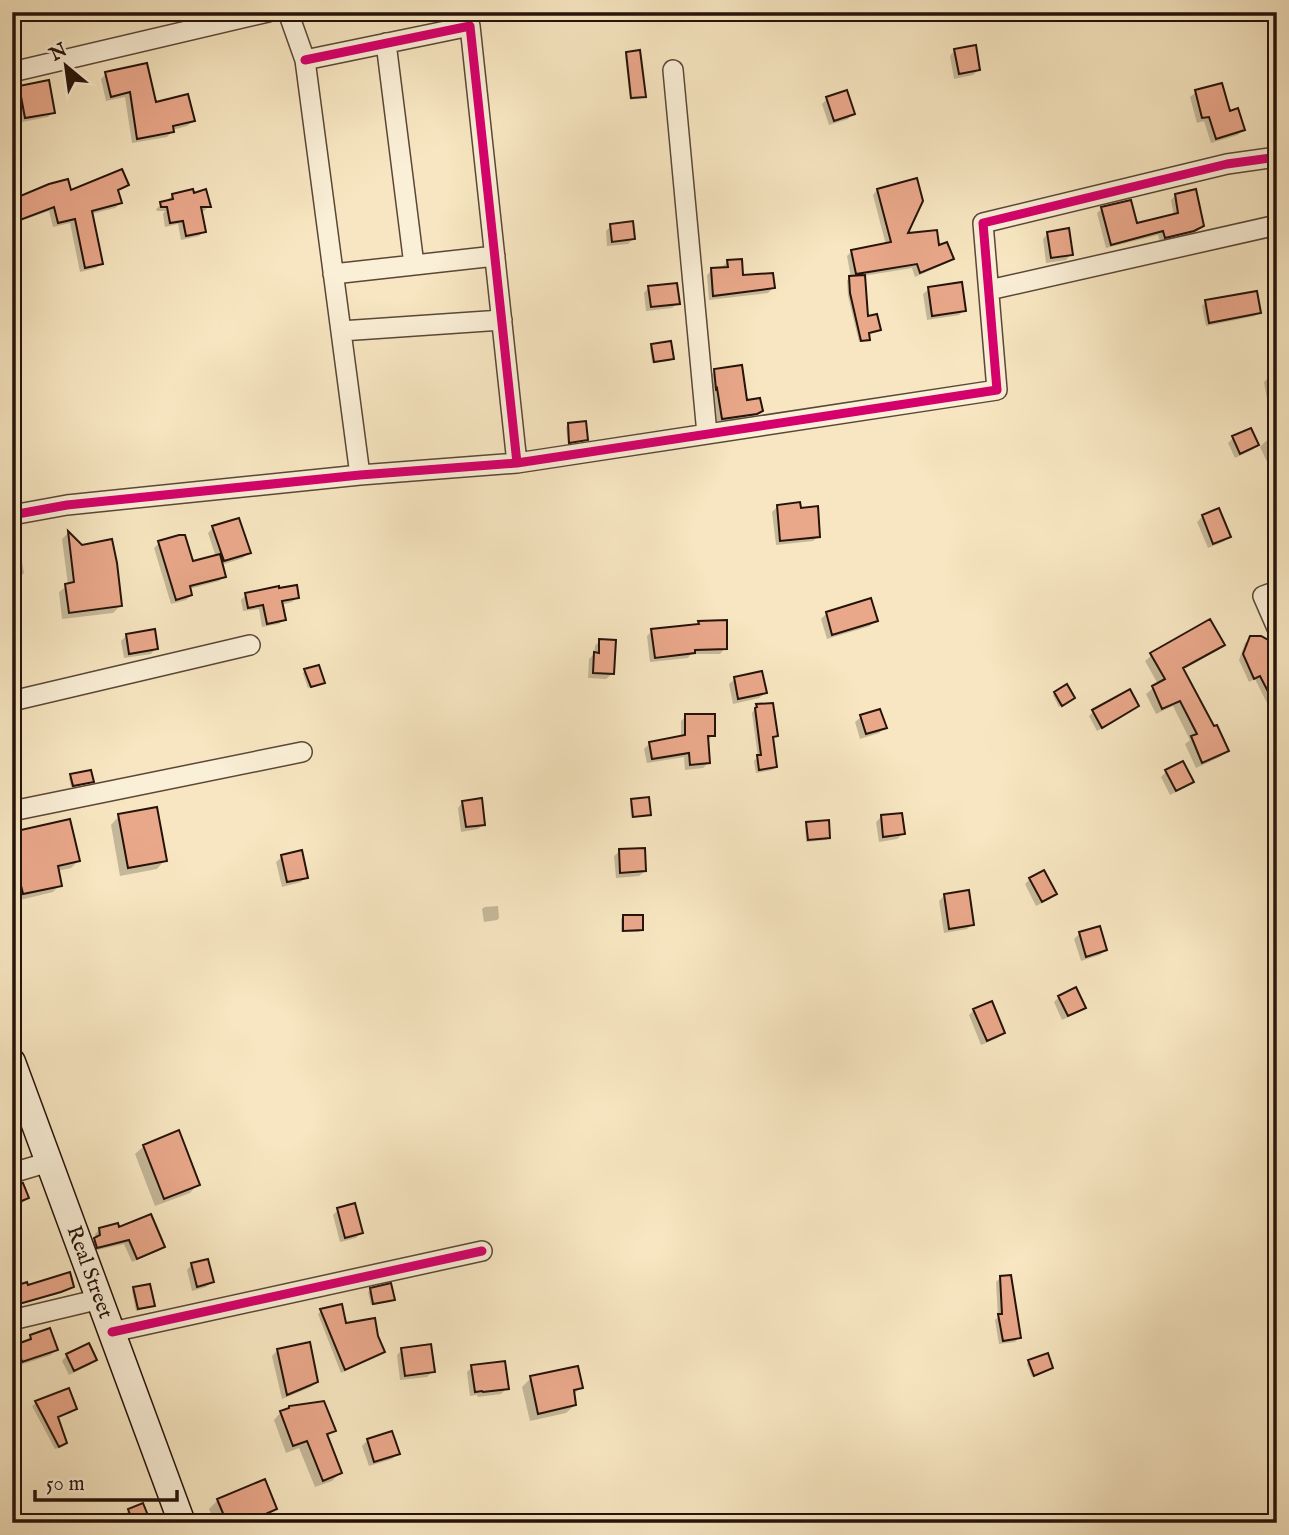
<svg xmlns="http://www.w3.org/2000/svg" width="1289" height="1535" font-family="'IM FELL English',serif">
	<rect width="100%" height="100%" fill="#f7e6c1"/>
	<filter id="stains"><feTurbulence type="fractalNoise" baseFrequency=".00286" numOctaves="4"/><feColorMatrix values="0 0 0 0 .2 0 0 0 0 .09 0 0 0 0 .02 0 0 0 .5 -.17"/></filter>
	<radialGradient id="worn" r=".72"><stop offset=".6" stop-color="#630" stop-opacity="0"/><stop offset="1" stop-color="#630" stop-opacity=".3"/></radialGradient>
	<!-- shadow -->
	<path fill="#0003" d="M955,50L978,70L973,75L954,79L950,56Z
		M627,53L644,96L642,98L630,100L625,56Z
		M106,74L155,104L193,121L187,126L172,130V132L167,137L132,143L125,97L106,101L101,79Z
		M19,87L53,112L48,117L12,124V102L16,101L14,93Z
		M1196,92L1228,113L1243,129L1238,135L1211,143L1204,121L1197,123L1190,97Z
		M827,99L853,113L848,119L829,125L822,104Z
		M127,185L117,192L120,203L115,208L91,214L101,263L96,268L80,272L70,223L53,227L49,211L15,223L12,216L14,200Z
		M877,190L905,236L937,248L952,258L947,263L915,277L912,268L863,276L866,319L879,330L877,332L868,334V339L866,341L859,342L848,296L847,280L851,278L847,256L852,251L886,245L873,195Z
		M172,196L209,206L204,211H200L204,231L199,236L181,240L178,224L165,227L163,214L165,211H157L156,209Z
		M1175,196L1202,226L1197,231L1188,235L1160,241L1158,235L1106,248L1097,213L1102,209L1135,225L1174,216L1171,200Z
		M611,226L634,238L628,244L607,246L606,231Z
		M1048,233L1071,254L1066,260L1046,263L1043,239Z
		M728,261L742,277L773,288L768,293L709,300L707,275L712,270L723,269V266Z
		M649,287L678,303L672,308L646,311L644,293Z
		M929,289L964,310L959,315L927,320L923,294Z
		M1206,302L1259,312L1255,316L1206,326L1202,306Z
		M652,345L672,359L670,361L652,363L650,348Z
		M715,371L745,402L761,411L750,419L717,424L710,376Z
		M1277,375V397L1267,399L1264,382L1269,377Z
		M569,425L586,439L584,441L568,444L566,427Z
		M1277,436V463L1269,466L1260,447L1266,441Z
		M1233,438L1257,445L1252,450L1235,458L1228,443Z
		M777,507L799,510L819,536L813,541L776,545L772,512Z
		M1218,511L1229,537L1223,542L1208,548L1197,522L1202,517Z
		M213,528L249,552L243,558L221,565L224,576L219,581L189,589L191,595L186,600L171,604L154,548L159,543L192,563L216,557L208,533Z
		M68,533L81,547L120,606L113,613L62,619L59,592L68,585L62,539Z
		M20,552L24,573L18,579L12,580V553Z
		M246,595L297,598L292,602L281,605L284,619L279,624L262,627L259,609L243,611L241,600Z
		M827,613L876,620L870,626L827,639L821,619Z
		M699,623L725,648L720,654H691L688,658L650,662L647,636L652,631L696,626Z
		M127,635L156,648L151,654L124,658L121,641Z
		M13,638L18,658L12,664V638Z
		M1251,638L1277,674V723L1255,679L1249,682L1239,660L1245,643Z
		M600,640L612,674L606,679L588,678L589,659L594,654L595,646Z
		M1223,644L1216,651L1182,670L1227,751L1220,757L1196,768L1185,744L1190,740L1173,706L1156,714L1146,694L1158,684L1145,661L1152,655Z
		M305,671L323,682L308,688L303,673Z
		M735,679L765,693L759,698L733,704L729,684Z
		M1129,692L1137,706L1133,710L1097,731L1089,716L1093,712Z
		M1055,693L1071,700L1059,707L1053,695Z
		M757,706L776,736L772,740L776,767L772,770L756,773L754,761L758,757L752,713Z
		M879,711L885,727L879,733L860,739L855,722L861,717Z
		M686,716L713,735L708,740V763L703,768L685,770L684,757L647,763L644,749L650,743L681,738V721Z
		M1166,772L1192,781L1186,787L1170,795L1161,777Z
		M71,776L92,781L90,783L71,787L69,778Z
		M632,801L649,814L647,816L631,818L630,803Z
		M463,802L484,824L478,829L461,832L458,808Z
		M119,816L165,860L157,869L120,876L111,825Z
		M881,817L903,834L897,839L879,842L876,822Z
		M807,824L828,838L826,840L806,842L805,826Z
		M12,834L78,861L71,868L57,871L60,885L53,892L16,901L12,886Z
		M620,851L645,871L639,876L616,878L614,856Z
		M282,857L306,877L301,882L282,887L276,862Z
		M1030,879L1055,893L1050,899L1036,906L1025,884Z
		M945,895L972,924L967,929L944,933L939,901Z
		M498,906L499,918L497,920L484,922L482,909L485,907Z
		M623,917L641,929L639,932H621V919Z
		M1080,933L1105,950L1100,955L1081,961L1074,939Z
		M1059,997L1084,1007L1078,1012L1062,1020L1054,1002Z
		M974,1010L1003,1032L998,1038L981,1045L969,1015Z
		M144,1146L198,1184L190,1193L155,1206L135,1154Z
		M12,1186L27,1198L22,1203L12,1207Z
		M338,1210L361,1232L356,1238L340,1242L333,1215Z
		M100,1229L118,1230L163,1246L158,1251L132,1262L124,1244L93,1251L90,1244L96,1239L95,1234Z
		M192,1264L212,1282L206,1287L192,1291L187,1270Z
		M1000,1278L1019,1337L1015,1342L999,1344L995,1320L998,1317L996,1282Z
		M26,1287L70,1288L57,1294L12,1307V1289Z
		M134,1289L153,1305L151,1307L136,1311L132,1291Z
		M371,1290L393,1299L391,1302L371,1305L368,1292Z
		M321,1311L345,1325L376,1337L383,1352L379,1355L341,1373L318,1314Z
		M31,1337L56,1349L51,1355L17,1366L12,1351Z
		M278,1350L317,1382L311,1387L282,1399L272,1356Z
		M402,1350L433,1371L427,1377L400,1380L397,1355Z
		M67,1355L95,1359L90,1365L69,1375L62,1361Z
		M1029,1362L1051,1368L1032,1377L1027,1364Z
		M472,1367L507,1388L501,1394L478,1397L477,1395L470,1396L467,1372Z
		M531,1378L581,1387L573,1395L575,1405L566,1413L530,1421L522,1387Z
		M36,1403L75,1409L71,1413L57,1418L65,1443L61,1447L55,1449L32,1406Z
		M290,1407L334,1430L326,1438L340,1473L332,1481L315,1487L299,1448L286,1453L274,1420L281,1412Z
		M391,1433L398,1453L392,1459L369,1466L362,1446L367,1441Z
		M218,1500L275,1509L267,1517L254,1523H215L209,1509Z
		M129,1510L149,1523H107L124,1516Z"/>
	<!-- building -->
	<path fill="#eaa88b" stroke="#251209" stroke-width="2" d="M976,45L980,70L959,74L954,49Z
		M640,50L646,97L631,98L626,52Z
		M147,63L156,102L188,94L195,121L173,126L174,132L137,139L130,92L111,97L105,72Z
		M49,80L55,113L25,118L19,86Z
		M1222,83L1230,111L1238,108L1245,130L1216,139L1209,117L1202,118L1195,90Z
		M847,90L855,114L834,121L826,97Z
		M122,169L129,185L118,190L122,203L92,211L103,264L85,268L75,219L58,223L54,207L20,220L13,199L49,184L68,179L71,190Z
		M917,178L923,201L908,233L937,230L939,245L947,242L954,259L920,273L917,264L856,274L851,250L891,242L877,189Z
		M193,189L194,193L206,189L211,207H201L206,232L186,236L183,221L170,223L167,207H168H161L160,202L173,199L172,194Z
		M1196,189L1204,226L1194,231L1165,238L1163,231L1111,245L1101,207L1131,200L1137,223L1178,213L1175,194Z
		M633,221L635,239L612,242L610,224Z
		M1069,228L1073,255L1051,258L1047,232Z
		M742,259L743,275L773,273L775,288L713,296L711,268L728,267L727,260Z
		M865,275L868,316L877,314L881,330L869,333L870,340L861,341L850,293L849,276Z
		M962,282L966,311L932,316L928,287Z
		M677,283L680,304L651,307L648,286Z
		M1257,291L1261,313L1209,323L1205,300Z
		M671,341L674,359L654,362L651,344Z
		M742,365L747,400L760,398L763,411L757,414L722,419L717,388L716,389L714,369Z
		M586,421L588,440L569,443L568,423Z
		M1251,428L1259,445L1240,454L1232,436Z
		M800,502L801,508L818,506L820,537L780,541L777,505Z
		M1219,508L1231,537L1213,544L1202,515Z
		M239,518L251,553L224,561L212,526Z
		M68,531L82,545L112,539L117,563L122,606L69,613L65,584L74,582Z
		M179,535H185L193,561L220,554L226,577L190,586L192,595L176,600L158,541Z
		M297,585L299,598L282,601L286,620L267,624L263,605L248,608L245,593L279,586V588Z
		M871,598L878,621L832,635L826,612Z
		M1210,619L1225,645L1183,668L1214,726L1217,725L1229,751L1202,763L1191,736L1197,734L1180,701L1162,709L1152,686L1165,679L1150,653Z
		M727,620V649L695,650V653L655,658L651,629L699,624L698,621Z
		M155,629L158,649L129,654L126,634Z
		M1250,636H1261L1270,641L1277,656V709L1260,676L1254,679L1243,654Z
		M599,639L616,640L614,674L593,673L594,652L599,653Z
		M319,665L325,683L311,687L304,669Z
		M762,671L767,693L738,699L734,677Z
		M1067,684L1075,698L1062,706L1054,692Z
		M1130,689L1139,706L1102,728L1092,710Z
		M773,703L778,736L773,737L777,767L759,770L757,755H761L755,708L757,707L756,704Z
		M880,709L887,728L866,734L860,715Z
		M685,714H715V736H708L710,763L690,765L689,753L652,759L649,742L685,735Z
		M1183,761L1194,782L1176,791L1165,770Z
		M91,770L94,782L73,786L70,774Z
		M649,797L651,815L633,817L631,799Z
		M482,798L485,825L466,827L462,801Z
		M157,807L167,861L128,868L118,814Z
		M902,813L905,834L883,837L881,815Z
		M70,819L80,861L58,866L62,886L23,894L12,848V832Z
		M829,820L830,838L808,840L806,822Z
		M645,848L646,871L620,873L619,849Z
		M302,850L308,878L287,882L281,855Z
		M1044,870L1057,894L1042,902L1029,878Z
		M969,890L974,925L949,929L944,894Z
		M623,915H643V930L623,931Z
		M1100,926L1107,950L1086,957L1079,932Z
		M1076,987L1086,1008L1068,1016L1058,996Z
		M992,1001L1005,1033L987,1041L973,1009Z
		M179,1130L200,1185L164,1199L143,1145Z
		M23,1183L29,1198L12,1205V1185Z
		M355,1203L363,1233L345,1238L337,1208Z
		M151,1214L165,1247L137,1259L129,1240L97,1248L94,1238L100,1235L99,1228L118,1223L119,1227Z
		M208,1259L214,1282L197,1287L191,1263Z
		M70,1272L74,1287L61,1292L12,1306V1287L27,1282L28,1285Z
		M1011,1275L1021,1338L1003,1341L998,1314H1002L1000,1276Z
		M391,1283L395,1300L373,1304L370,1288Z
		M150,1284L155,1306L138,1309L133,1287Z
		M342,1304L346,1323L375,1318L378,1336L385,1352L345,1370L320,1309Z
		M50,1328L58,1350L22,1362L17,1344L31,1339L30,1335Z
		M310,1342L318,1382L287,1395L277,1349Z
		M89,1343L97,1360L74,1371L66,1354Z
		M431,1344L435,1372L405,1376L401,1348Z
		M1048,1353L1053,1368L1034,1376L1028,1360Z
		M505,1361L509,1389L483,1392L482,1391L475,1392L471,1365Z
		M578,1366L583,1388L574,1390L576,1405L538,1414L530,1376Z
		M69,1388L77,1409L58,1417L67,1443L59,1447L35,1401Z
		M324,1401L336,1431L327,1434L342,1473L323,1481L307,1441L293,1446L280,1411L289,1408V1406Z
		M392,1431L400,1454L374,1462L367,1439Z
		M265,1479L277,1509L245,1523H227L217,1499Z
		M143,1503L151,1523H133L128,1509Z"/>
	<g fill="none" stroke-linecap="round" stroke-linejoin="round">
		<defs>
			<path id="street" d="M288,12L305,60L360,475
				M386,43L414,265
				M305,60L470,26L517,463
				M673,70L707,434
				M12,72L268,12
				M333,274L495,256
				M989,290L1277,225
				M341,331L502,320
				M12,515L67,505L360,475L517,463L997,390L983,223L1227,164L1277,157
				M1277,591L1263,596L1277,628
				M12,701L250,645
				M12,811L302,752
				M12,1173L49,1162
				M12,1320L100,1299
				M112,1332L482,1251"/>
			<g id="secondary">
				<path id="s1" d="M12,1062L182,1523"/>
			</g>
		</defs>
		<!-- street casing -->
		<use href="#street" stroke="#5a4737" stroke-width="22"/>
		<!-- secondary casing -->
		<use href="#secondary" stroke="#251209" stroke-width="29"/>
		<!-- street -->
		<use href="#street" stroke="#faefd7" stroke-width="19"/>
		<!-- secondary -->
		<use href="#secondary" stroke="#faefd7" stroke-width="26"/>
		<defs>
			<path id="cycleway" d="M305,60L470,26L517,463
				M12,515L67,505L360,475L517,463L997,390L983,223L1227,164L1277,157
				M112,1332L482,1251"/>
		</defs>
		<!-- cycleway casing -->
		<use href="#cycleway" stroke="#faefd7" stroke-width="13"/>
		<!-- cycleway -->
		<use href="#cycleway" stroke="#d6006c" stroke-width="9"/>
	</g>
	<g text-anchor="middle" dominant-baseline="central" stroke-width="5" stroke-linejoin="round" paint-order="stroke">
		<!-- street labels -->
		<g font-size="21" fill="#251209" stroke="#faefd7">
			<text stroke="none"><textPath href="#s1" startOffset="224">Real Street</textPath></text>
		</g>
	</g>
	<!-- margin -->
	<rect width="1289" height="1535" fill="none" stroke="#f7e6c1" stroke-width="42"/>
	<rect x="14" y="14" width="1261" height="1507" fill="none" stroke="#251209" stroke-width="3.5"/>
	<rect x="21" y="21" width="1247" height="1493" fill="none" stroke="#251209" stroke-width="2"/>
	<!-- north arrow -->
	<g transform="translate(66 66) rotate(331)" stroke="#faefd7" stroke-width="5" paint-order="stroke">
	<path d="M0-5L12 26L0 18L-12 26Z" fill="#251209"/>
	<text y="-10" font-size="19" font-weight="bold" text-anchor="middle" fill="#251209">N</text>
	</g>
	<!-- scale -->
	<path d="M35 1490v10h142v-10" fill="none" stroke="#251209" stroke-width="3.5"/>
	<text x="46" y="1490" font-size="21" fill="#251209" stroke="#faefd7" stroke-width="5" paint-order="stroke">50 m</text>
	<rect width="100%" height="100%" filter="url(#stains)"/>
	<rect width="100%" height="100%" fill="url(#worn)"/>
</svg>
